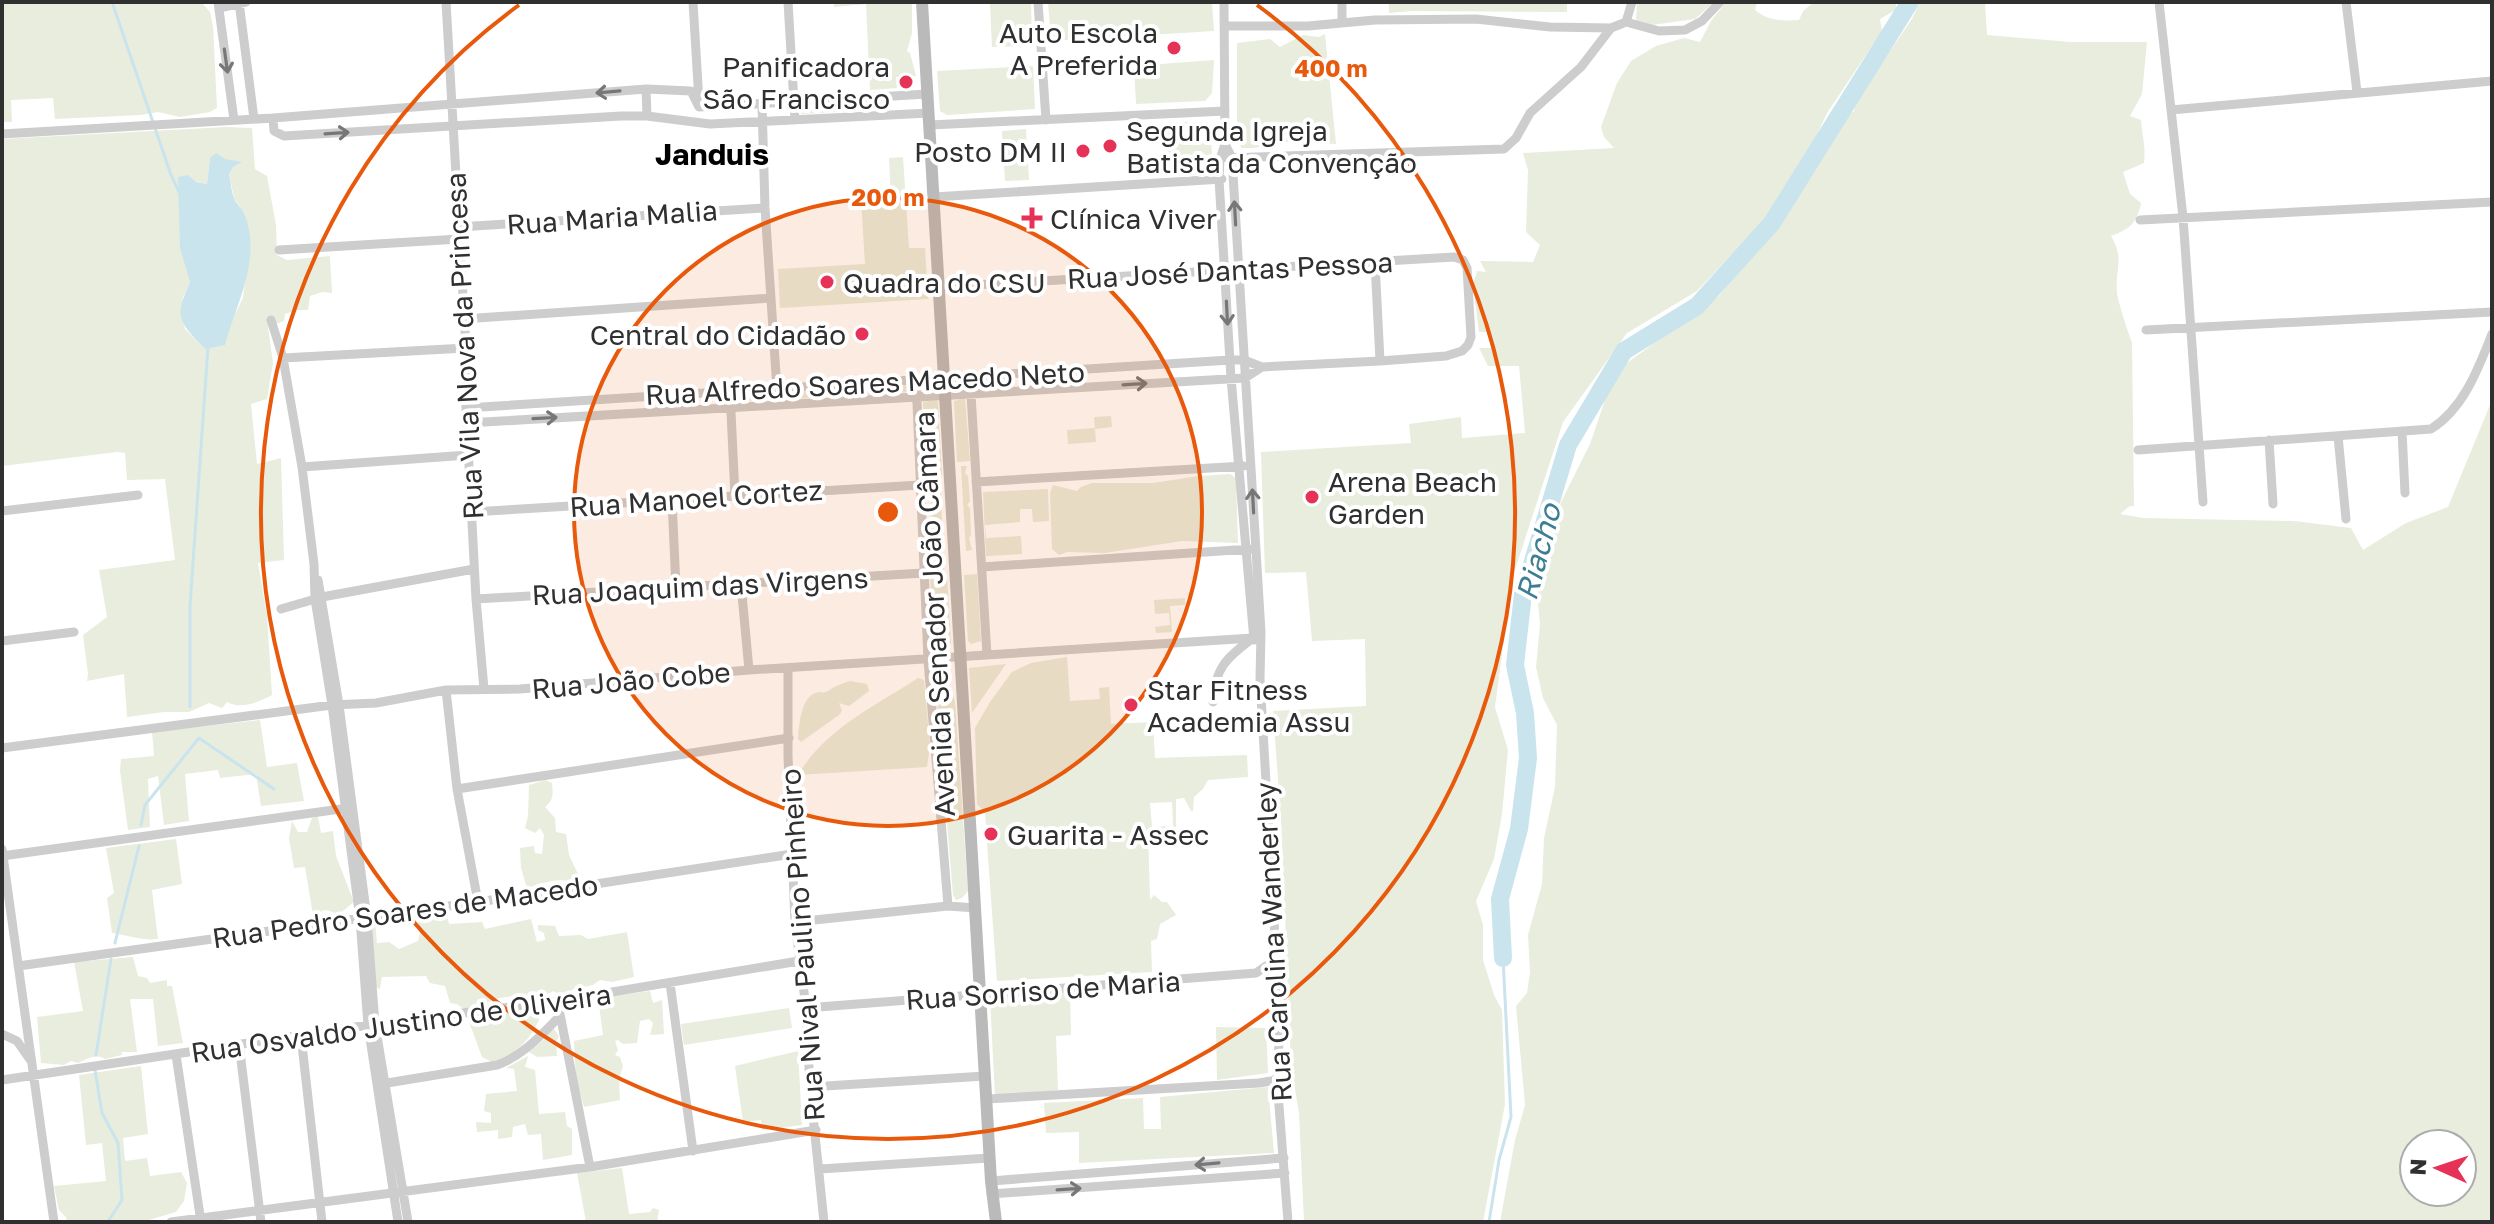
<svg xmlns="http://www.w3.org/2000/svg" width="2494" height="1224" font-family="'Golos Text',sans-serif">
	<rect width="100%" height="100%" fill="#fff"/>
	<!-- green -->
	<path fill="#e8edde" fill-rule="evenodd" d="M2,2H201L210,12L213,26L217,108L210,112L180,117L158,112L141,115L55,119L53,98L11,100L12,122H2Z
		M834,2H912V33L907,51L910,53L916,76L896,77L897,88L870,90L866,4L834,7Z
		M1031,2L1032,46L992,47L990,4Z
		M1048,2H1212L1214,31L1051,41Z
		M1389,2H1567V12L1411,11L1389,13Z
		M1637,2H1714L1695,19L1652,25L1636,20Z
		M1726,2H1757L1755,10C1768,21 1782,21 1799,20L1803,11L1814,2H1896V10L1880,19L1882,31L1827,113L1814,141L1768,216L1697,291L1627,333L1563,422L1512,579L1495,707L1508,750L1502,814L1494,859L1476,901L1483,925V960L1494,995L1502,1010L1505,1104L1483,1222H1304L1299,1113L1291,1065L1281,820L1273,711L1366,706L1365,639L1312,641L1306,572L1265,573L1261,452L1411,443L1409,424L1461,417L1462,438L1525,433L1519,366H1488L1479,348H1495L1488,332H1479L1473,284L1477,271L1486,272L1480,261L1533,262L1540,245L1526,232L1528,170L1523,153L1614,148L1604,137L1601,127L1617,83L1631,61L1656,46L1684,38L1700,42L1711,21Z
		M1920,2H1985L1987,35L2071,42H2147L2142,94L2130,116L2141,120C2142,137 2146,145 2144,163L2123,172L2130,194L2141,203C2138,222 2129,230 2111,236C2125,260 2115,267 2117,293C2117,298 2129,336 2132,342L2134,506H2130L2120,514L2143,518L2294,521L2351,528L2363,550L2406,523L2448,507L2492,400V1222H1500L1515,1140L1525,1105L1516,1006L1527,993L1530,972L1528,935L1542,884L1544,838L1555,787L1557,725L1543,698L1536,667L1540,624L1537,594L1544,554L1554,516L1590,444L1606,397L1627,363L1719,296L1791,205L1842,120L1854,111L1856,101L1912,19ZM2414,1144H2462V1192H2414Z
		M1325,34L1336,144L1293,141L1254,148H1241L1237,124V43L1270,39L1280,47L1303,35L1319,37Z
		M1214,60L1212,93L1205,101L1136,104L1134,66Z
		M1033,66L1035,109L947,115L940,111L937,71Z
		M886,104L889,106L886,109L801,114L800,111Z
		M1166,122H1207L1210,126L1213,168L1209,172L1168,173Z
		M226,127L252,128L255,169L267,176L276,225L277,255L287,260L330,256L332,293L322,292L310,296L308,310H297L285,314L284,321L268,327L273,363L267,399L251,404L257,464L281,458L284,560L258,563L267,616L272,695C259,702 241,710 227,702L222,708L209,703L189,712H164L127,717L124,674L87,681L88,674L83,635L107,617L99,570L175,560L165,479L127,480L125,453L117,452L2,466V139ZM210,158L240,163L233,167L229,173L234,198L244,213L250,243L243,298L230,324L205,349L185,329L181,315L183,297L190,282L181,213L179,178L207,184Z
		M1026,129L1029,180L1005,181L1002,131Z
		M903,157L909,248H925L928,299L780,308L778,269L865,264L861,199L868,198L869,204H878V199L891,198L889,158Z
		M908,385L911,389L909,392L832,397L830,394L832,390Z
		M814,391L817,396L814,398L737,401L738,395Z
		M965,398L970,461L957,462L954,401Z
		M936,400L938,402L942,475L940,476L944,572L934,573L936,561L933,559L935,542L932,521L934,518L932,516L931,494L933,491L930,476L934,475L932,430L924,429L923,402Z
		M1111,416L1112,427L1095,429L1096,442L1068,444L1067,430L1095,428L1094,417Z
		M961,466H967L965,473L968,476L970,501L967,505L970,508L971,535L969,538L972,550L966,551Z
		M1230,474L1236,478L1238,543L1182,541L1105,553L1067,552L1059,555L1052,549L1050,493L1053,485L1077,491L1081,487L1092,483H1153L1199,476Z
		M1048,489L1049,521L1033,522L1032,509H1020V522L985,525L986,538L1021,536L1022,554L986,556L983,492Z
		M977,574L981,641L971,644L968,641L964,575Z
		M947,576L951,644L947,648L935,649L930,577Z
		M1185,598V605L1170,606L1172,632L1156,633L1155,627L1170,625L1169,613L1155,614L1154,600Z
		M1067,657L1070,701L1100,699L1099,688L1109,687L1111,724L1153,722L1155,758L1247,755L1248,777L1208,780L1203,789L1194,797L1193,811H1191L1184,798L1176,799V829L1153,833L1148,831L1150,900L1154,895L1162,902H1167L1176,915L1160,924L1157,939L1151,941L1152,972L997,981L987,843L991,839L988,832L991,830L986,824L985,813L977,804L975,728L990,702L1012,672L1031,663ZM1172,802L1173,826L1152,827L1150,803Z
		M1006,664L972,713L969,668Z
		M935,676C947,680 952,690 955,702L968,891L962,898L956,900L953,895Z
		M918,678L924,680L930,745L927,767L798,775C826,728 874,707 918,678Z
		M850,681L867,684L869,691L849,706L839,703L842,711L839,715L801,742L798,739C799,726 801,698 815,693C821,691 823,694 828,691C835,686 841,684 850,681Z
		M260,720L267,767L297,763L304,801L261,806L256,774L220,778L218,770L185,774L189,821L164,825L158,776L148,779L150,827L128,830L120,771L121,759L154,756L152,732Z
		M545,780L552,783C553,794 554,800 545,807L555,818L556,832L566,834L569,855L578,874L573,883C559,876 542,884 527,888L521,868L520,848L534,846L535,853L542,854L544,835L540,828L535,833L525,828L528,816L529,785Z
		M318,816L321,833L333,831L336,856L354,902L339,914C329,912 325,905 316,917L313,915L305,867L294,868L289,838L292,821L298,832H307L312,818Z
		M176,839L182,884L152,890L158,939C142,941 127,935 112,933L107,898L114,893L106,848Z
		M445,909L449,924L482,922L485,929L531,919L537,942L545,940L544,933L538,930V925L555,926L559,936L581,935L588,939L627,932L634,977L612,982L600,980L593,985L573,989L568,996L564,997L553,991L544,996L535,993L499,998L466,1011L457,1004L450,1003L445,986L430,983L426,976L382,977L380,989L375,987L368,972L372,919L375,921L377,943L389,942L399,949L418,941L420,932L417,915Z
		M133,957L138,976L147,978L150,983L167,980V986H172L183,1043L158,1046L153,999H130L137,1052H122V1055L105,1059C95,1053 87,1059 78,1063L71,1061L64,1065L41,1063L37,1017L83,1011L74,962Z
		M650,991L653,1003L662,1000L664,1034L650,1035L653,1023L649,1019L640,1021L637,1043L623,1044L618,1040L615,1041L618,1050L615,1055L620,1057L623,1066L619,1079L620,1100L584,1107L576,1080L574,1041L603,1035L598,998Z
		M1070,991L1071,1035L1056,1036L1058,1090L995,1096L990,998L997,995Z
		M789,1008L792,1028L684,1045L681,1024Z
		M539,1009L542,1013C532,1038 518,1054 492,1062L482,1057L468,1019L464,1016Z
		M1216,1027L1266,1028L1268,1073L1217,1080Z
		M554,1029L559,1036L556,1042L557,1056L537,1057L529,1052L547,1037V1031Z
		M798,1051L802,1125L762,1130L761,1120L743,1122L735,1066Z
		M528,1056L525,1067L535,1070L539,1114L565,1112L567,1126L572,1129V1155L543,1160L541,1134L528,1135L525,1124L513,1127L512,1137L498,1139V1130L477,1132L476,1122L491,1123V1113L484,1111L486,1094L517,1091L514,1069L506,1068Z
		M141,1066L148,1134L123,1138L125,1161L147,1158L150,1176L181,1172L187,1183L184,1201L176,1212L142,1222H67L66,1217L59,1210L54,1186L106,1181L102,1143L86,1145L79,1075Z
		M1268,1087L1274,1153L1079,1163V1132L1046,1133L1044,1103L1143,1098L1144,1129H1161L1160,1097Z
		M622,1168L629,1214L650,1212L653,1208L659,1210L657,1222H586L577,1173Z"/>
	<!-- water -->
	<path fill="#cae4ed" d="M216,153L225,159L242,162L233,167L229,174C231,181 231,191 234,198C236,204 242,208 244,213C263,259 236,303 225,345L205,349C180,322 173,319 190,282L180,248L178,177L188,175L196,182L207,184L210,158Z"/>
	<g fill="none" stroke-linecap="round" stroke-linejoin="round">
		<!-- stream -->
		<path stroke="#cae4ed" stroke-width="3" d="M112,2L171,175L179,192
			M190,707V606L208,347
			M141,825L145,805L199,738L274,789
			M115,943L139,846
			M96,1055L111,959
			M95,1070L102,1113L118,1143L122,1200L109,1220
			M1489,1222L1499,1160L1511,1117L1503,958"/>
		<!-- river -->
		<path stroke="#cae4ed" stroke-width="18" d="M1503,958L1500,899L1519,829L1528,758L1525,713L1515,665L1523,594L1568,445L1624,351L1697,306L1772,223L1910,2"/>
		<!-- street -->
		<path stroke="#cdcdcd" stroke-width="9" d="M218,2L234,120
			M239,2L254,119
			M446,2L466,348V408L476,599L484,689
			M693,2L699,102
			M788,2L795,120
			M1038,2L1046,120
			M1224,2L1225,144L1220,159L1219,179L1231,378L1254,640
			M1342,2V22
			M2159,2L2183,217L2203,502
			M2346,2L2357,92
			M219,8L246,2
			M1626,22L1632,2
			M1225,26H1308L1375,20L1476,19L1550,27L1611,28L1626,22L1659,31L1685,30L1702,21L1720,2
			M646,89L647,116
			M762,104L765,208L778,405
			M2171,110L2492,81
			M273,118L274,131L284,136L621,116H647L710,124L929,113
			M930,125L1225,111
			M2,134L273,118L646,89L691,91L699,107L928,94
			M1225,144L1232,158L1261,632L1260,679L1280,1024L1277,1080L1288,1222
			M1227,158L1504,149L1516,138L1530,113L1581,67L1611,28
			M934,197L1222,179
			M2140,220L2492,202
			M459,227L765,208
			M279,250L459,239
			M1375,262L1380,361
			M463,319L771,298
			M271,320L283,358L302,467L314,564L315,599L332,705L360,919L368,1025L398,1222
			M2146,330L2492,312
			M283,358L466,348
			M916,380L928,660L948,906
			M730,391L735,496
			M971,395L987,655
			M466,408L1230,360H1244L1262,367L1380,361L1446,356L1462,351L1468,345L1471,337L1467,268L1463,260L1454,257L939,287
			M467,423L1245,378L1262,367
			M2402,431L2405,493
			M2338,436L2346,519
			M2269,440L2273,504
			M2138,450L2431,429C2464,408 2478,369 2492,334
			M302,467L468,455
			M976,482L1244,466
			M672,500L676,588
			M2,511L138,495
			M471,512L920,485
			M982,567L1250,549
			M318,580L339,705L367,918L375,1024L408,1222
			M741,584L749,670
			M476,599L924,573
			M281,609L322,597L474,569
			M2,641L74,632
			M788,668V756L795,922L806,1008L810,1087L824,1222
			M446,690L457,789L478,902
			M1213,702C1214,669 1227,657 1253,638
			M2,748L332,705L376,703L446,690L520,689L749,670L1253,638L1261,632
			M457,789L789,738
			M2,849L54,1222
			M2,856L348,808
			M795,922L948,906L976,908
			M18,966L478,902L792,854
			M670,983L693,1151
			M806,1008L1256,973L1275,960
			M560,1014L590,1167
			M2,1034L17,1041L31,1061
			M301,1036L322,1222
			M239,1044L261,1222
			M176,1055L201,1222
			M2,1080L375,1024L558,1001L799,961
			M381,1084L497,1065C524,1055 540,1036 560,1016
			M810,1087L985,1076
			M987,1099L1259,1083L1277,1080
			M820,1169L989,1158
			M991,1181L1284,1158
			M991,1194L1285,1173
			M171,1222L590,1167L816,1130"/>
		<!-- secondary -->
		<path stroke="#bababa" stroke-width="12" d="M922,2L991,1181L996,1222"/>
	</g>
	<!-- one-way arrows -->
	<defs><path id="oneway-shaft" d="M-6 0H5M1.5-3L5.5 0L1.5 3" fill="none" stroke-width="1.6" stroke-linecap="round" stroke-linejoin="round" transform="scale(2)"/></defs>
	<g stroke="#777">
		<use href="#oneway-shaft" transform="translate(226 61) rotate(82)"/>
		<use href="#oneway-shaft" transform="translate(608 92) rotate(175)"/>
		<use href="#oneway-shaft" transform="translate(337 133) rotate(-4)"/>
		<use href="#oneway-shaft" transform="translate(1235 213) rotate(-93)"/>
		<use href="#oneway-shaft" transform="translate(1227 313) rotate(87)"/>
		<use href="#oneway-shaft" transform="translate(1135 384) rotate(-4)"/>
		<use href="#oneway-shaft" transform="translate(545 418) rotate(-3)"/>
		<use href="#oneway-shaft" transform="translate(1253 501) rotate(-93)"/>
		<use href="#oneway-shaft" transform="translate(1207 1164) rotate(175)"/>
		<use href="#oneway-shaft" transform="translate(1069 1189) rotate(-4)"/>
	</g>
	<!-- distance rings -->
	<circle cx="888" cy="512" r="314" fill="#e8590c" fill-opacity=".12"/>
	<g fill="none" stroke="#e8590c" stroke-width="4">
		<circle cx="888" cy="512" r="314"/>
		<path d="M1257 5A627 627 0 1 1 519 5"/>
	</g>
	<!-- markers -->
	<g fill="#e73257" stroke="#fff" stroke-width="3">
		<circle cx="1174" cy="48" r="8"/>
		<circle cx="906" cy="82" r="8"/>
		<circle cx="1110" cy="146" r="8"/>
		<circle cx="1083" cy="151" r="8"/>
		<path d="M1028 206h8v8h8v8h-8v8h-8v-8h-8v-8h8z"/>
		<circle cx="827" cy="282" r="8"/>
		<circle cx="862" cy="334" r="8"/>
		<circle cx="1312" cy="497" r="8"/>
		<circle cx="1131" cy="705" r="8"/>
		<circle cx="991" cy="834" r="8"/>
	</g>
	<g text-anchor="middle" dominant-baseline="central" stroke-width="8" stroke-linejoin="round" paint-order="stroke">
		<!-- poi labels -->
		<g font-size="28" fill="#303030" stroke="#fff" text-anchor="start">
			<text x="1158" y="32" text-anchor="end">Auto Escola<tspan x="1158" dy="32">A Preferida</tspan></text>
			<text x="890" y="66" text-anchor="end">Panificadora<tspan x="890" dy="32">São Francisco</tspan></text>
			<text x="1126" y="130">Segunda Igreja<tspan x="1126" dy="32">Batista da Convenção</tspan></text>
			<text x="1067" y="151" text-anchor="end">Posto DM II</text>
			<text x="1050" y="218">Clínica Viver</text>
			<text x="843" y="282">Quadra do CSU</text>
			<text x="846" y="334" text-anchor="end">Central do Cidadão</text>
			<text x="1328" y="481">Arena Beach<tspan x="1328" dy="32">Garden</tspan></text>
			<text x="1147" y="689">Star Fitness<tspan x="1147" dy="32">Academia Assu</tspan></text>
			<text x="1007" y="834">Guarita - Assec</text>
		</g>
		<!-- street labels -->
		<g font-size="28" fill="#303030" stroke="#fff">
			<text transform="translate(612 217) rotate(-4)">Rua Maria Malia</text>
			<text transform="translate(1230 270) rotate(-3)">Rua José Dantas Pessoa</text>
			<text transform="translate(464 346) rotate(-93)">Rua Vila Nova da Princesa</text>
			<text transform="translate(865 383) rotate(-3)">Rua Alfredo Soares Macedo Neto</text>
			<text transform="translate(696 498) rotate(-4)">Rua Manoel Cortez</text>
			<text transform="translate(700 586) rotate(-3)">Rua Joaquim das Virgens</text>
			<text transform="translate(934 614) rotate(-93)">Avenida Senador João Câmara</text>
			<text transform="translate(631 680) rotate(-5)">Rua João Cobe</text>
			<text transform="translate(405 911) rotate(-8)">Rua Pedro Soares de Macedo</text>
			<text transform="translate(1273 942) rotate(-93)">Rua Carolina Wanderley</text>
			<text transform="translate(802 945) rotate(-94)">Rua Nival Paulino Pinheiro</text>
			<text transform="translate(1043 990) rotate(-4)">Rua Sorriso de Maria</text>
			<text transform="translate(401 1023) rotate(-8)">Rua Osvaldo Justino de Oliveira</text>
		</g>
		<!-- neighbourhood labels -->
		<g font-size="30" font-weight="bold" fill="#000" stroke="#fff">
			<text x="712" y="154">Janduis</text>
		</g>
		<!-- water labels -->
		<g font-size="30" font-style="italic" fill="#3c7e94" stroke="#fff">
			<text transform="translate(1538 552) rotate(-75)">Riacho</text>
		</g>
	</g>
	<circle cx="888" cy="512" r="12" fill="#e8590c" stroke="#fff" stroke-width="4"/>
	<g font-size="24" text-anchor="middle" font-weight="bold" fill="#e8590c" stroke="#fff" stroke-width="8" stroke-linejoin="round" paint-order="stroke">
		<text x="1331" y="77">400 m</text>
		<text x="888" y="206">200 m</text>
	</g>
	<!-- border -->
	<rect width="2494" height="1224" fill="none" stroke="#303030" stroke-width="8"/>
	<!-- north arrow -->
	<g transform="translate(2438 1168) rotate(273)"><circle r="38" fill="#ffffff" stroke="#acacac" stroke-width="2"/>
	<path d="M0-6L14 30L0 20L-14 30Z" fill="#e73257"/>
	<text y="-12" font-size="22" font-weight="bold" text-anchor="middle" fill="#303030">N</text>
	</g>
</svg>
